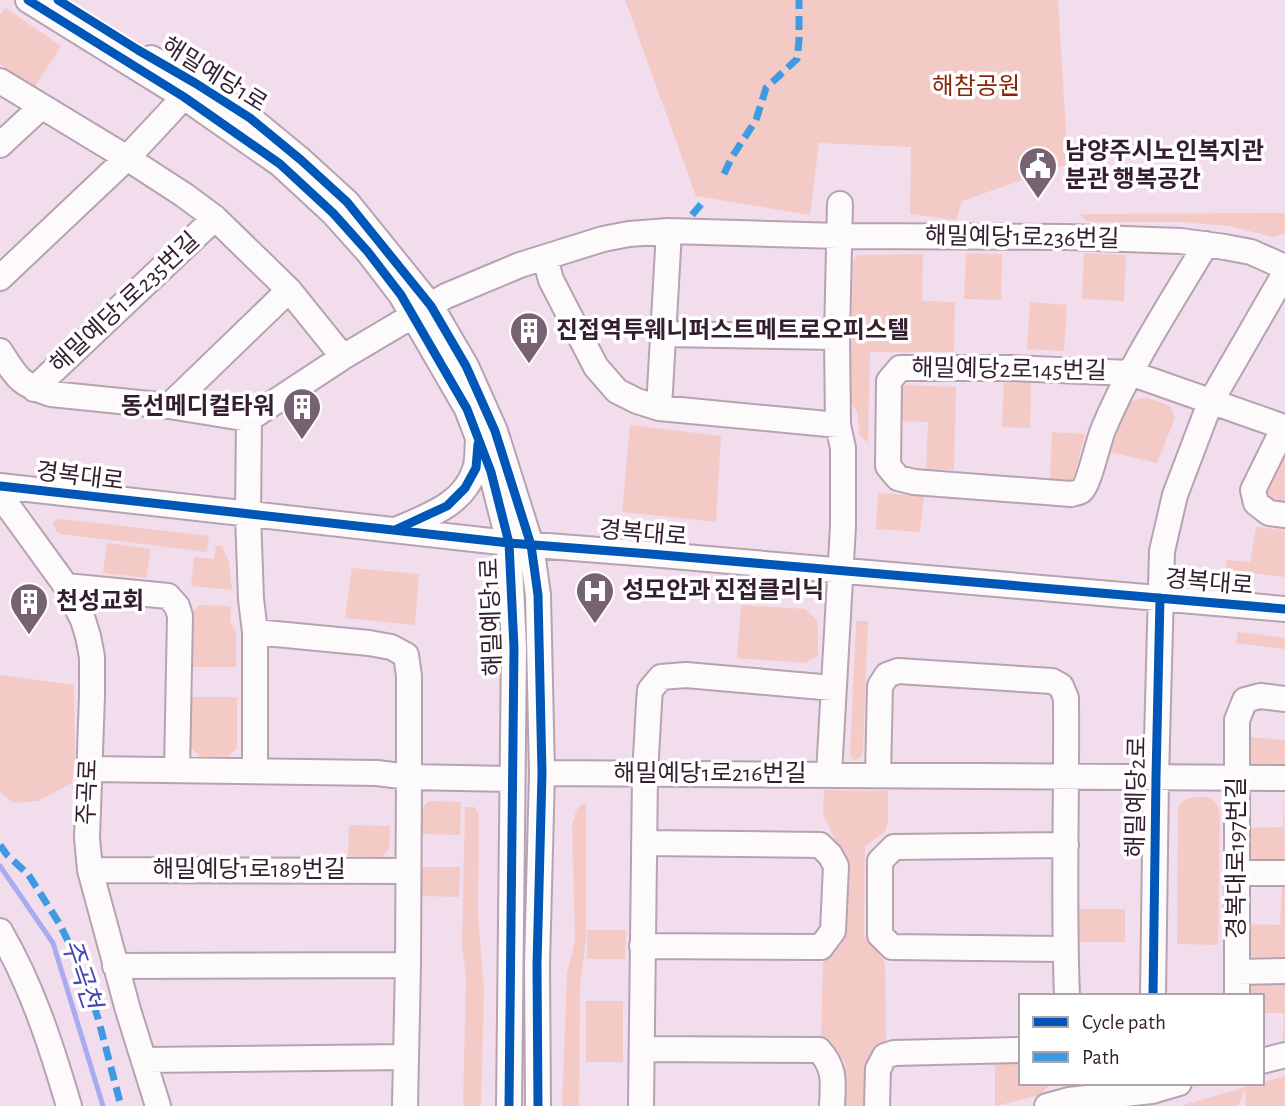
<svg xmlns="http://www.w3.org/2000/svg" width="1285" height="1106" font-family="'Alegreya Sans','Noto Sans KR',sans-serif">
	<rect width="100%" height="100%" fill="#f2ddec"/>
	<!-- green -->
	<path fill="#f4cac7" d="M625,0H1058L1068,164L962,201L956,220L910,214L911,147L819,143L810,215L696,196Z
		M6,8L61,46L34,88L0,64V15Z
		M1285,213V233L1273,237L1229,226L1180,222H1094L1086,221L1080,214Z
		M966,253L1002,254L1001,300L964,299Z
		M1084,253L1126,255L1124,301L1082,299Z
		M923,254L922,301L955,302L954,352H870L868,443L860,436L857,411L850,402L853,261L858,255Z
		M1030,302L1067,305L1064,351L1027,349Z
		M1004,381L1031,382L1030,428L1002,427Z
		M904,385L956,387L954,470L926,469L928,422L898,421L899,392Z
		M1146,397L1170,406L1175,418L1157,463L1110,452L1128,402Z
		M630,425L721,436L716,522L622,512Z
		M1052,432L1085,434L1074,477L1067,483L1050,481Z
		M1285,451V506L1268,504L1264,495Z
		M878,493L924,496L920,532L876,529Z
		M62,519L209,536L207,552L61,534L57,532L52,524L55,520Z
		M1256,527L1285,530V577L1226,570L1227,560L1250,562Z
		M107,543L151,549L146,578L103,573Z
		M216,546H222L229,562L232,590L191,586L194,557L214,559Z
		M352,568L419,574L415,625L345,618Z
		M200,605L231,606L230,621L236,633V667H192L193,611Z
		M741,605L805,609L818,621V656L805,663L737,658Z
		M856,621H868L863,751L861,757L856,760L852,759L850,755Z
		M1238,632L1285,638V649L1236,643Z
		M0,675L74,685L75,759L72,783L38,801L14,803L0,792Z
		M191,697H237V748L227,757H200L191,748Z
		M1245,737L1285,740V767H1255L1244,759Z
		M824,790L888,791V821L885,832L865,846L864,936L885,962L886,1050L865,1106H844L845,1061L821,1038L823,962L842,945L844,859L823,814Z
		M1284,792L1285,862L1251,861L1244,852V828L1283,827Z
		M1208,797C1216,800 1218,805 1220,814L1218,945L1177,944L1178,806C1186,796 1196,797 1208,797Z
		M429,801L461,802L460,835L421,834L422,808Z
		M586,802V939L580,985L579,1106H562L567,973L575,941L572,824L577,809Z
		M465,807H474L479,814L478,913L484,991L481,1106H463L466,976L462,947Z
		M349,825L390,826L389,849L382,857L348,856Z
		M420,867H460L459,897L420,896Z
		M1282,887H1285V957H1255L1248,955L1242,924L1280,925Z
		M1077,909H1125V942H1077Z
		M587,930H626L625,959H587Z
		M1254,982H1285V1040L1283,1041L1284,1013H1262V996H1244L1245,989Z
		M586,1001H623V1062H586Z
		M1021,1062V1083H1049V1085L1040,1095L995,1106V1064Z
		M1285,1076V1106H1246L1245,1089L1238,1106H1180Z"/>
	<g fill="none" stroke-linecap="round" stroke-linejoin="round">
		<!-- stream -->
		<path stroke="#a9abf1" stroke-width="5" d="M0,866L53,943L103,1106"/>
		<defs>
			<path id="minor" d="M28,0L184,97L280,164L333,213L368,252L401,295L467,409L491,472L509,543L514,648L509,1106
				M151,58L195,83L250,118L301,160L347,202L431,306L466,366L495,431L531,545L538,595L542,773L537,964L538,1106
				M0,81L127,158L184,195L215,218L289,290L343,357
				M0,145L41,107
				M1206,244C1170,305 1130,365 1103,430C1098,442 1089,485 1081,491C1078,493 1074,493 1071,494L914,482L898,478L888,466L889,381L900,368H1011L1130,373L1284,427L1253,490L1256,503L1269,513L1285,515
				M545,258L551,280L596,367L617,391L637,401L659,408L838,425
				M0,278L127,158L169,113L193,86
				M664,334L837,337
				M0,351C18,379 19,384 51,394L169,406L249,419L343,357L446,296L520,265L603,239L629,234L669,231L839,236L1067,237L1181,241L1225,247L1251,252L1285,267
				M34,389L215,218
				M169,406L289,290
				M659,408L669,231
				M249,419L248,515L251,599L255,632V770
				M0,486L509,543L650,554L1285,609
				M0,495L66,586L83,620L88,636L92,657V695L87,838L90,870L128,1010L158,1106
				M396,530C427,516 464,505 475,469C478,461 477,450 478,441
				M66,586L168,596L177,606L180,616L177,770
				M255,632L369,643L391,647L406,655L409,676V777L408,965L405,1106
				M89,769L377,773L409,777L512,779
				M542,773L1285,778
				M829,774L843,526V448L838,425L837,337L840,204
				M878,775L880,686L887,675L898,671L1052,681L1061,686L1066,698C1067,797 1063,897 1067,996
				M90,870L408,871
				M1237,873H1285
				M0,931C32,986 51,1045 69,1106
				M642,946L821,947L833,931L836,866L830,855L820,845L644,843
				M1065,949L892,947L880,935V861L894,847L1066,845
				M115,966L408,965
				M1237,972L1285,971
				M1153,996L1156,778L1162,551L1175,495L1210,403L1285,273
				M1237,996V720L1245,700L1260,696L1285,699
				M642,1049L819,1050C836,1069 833,1082 832,1106
				M144,1060L406,1057
				M1262,1061L1285,1055
				M641,1106L645,775L649,703L650,690L661,677L686,675L833,688
				M877,1106L878,1069L885,1056L894,1053L1021,1050
				M1047,1106L1069,1100L1152,1091L1179,1083"/>
		</defs>
		<!-- minor casing -->
		<use href="#minor" stroke="#b6a2b1" stroke-width="28"/>
		<!-- minor -->
		<use href="#minor" stroke="#fdfafc" stroke-width="24"/>
		<!-- quiet -->
		<path stroke="#3e9be1" stroke-width="7" stroke-dasharray="14 7" stroke-linecap="butt" d="M724,174L732,157L756,120L766,88L797,59L799,41V0
			M692,215L703,202
			M0,845L7,855L28,874L59,923L81,967L98,1018L121,1106"/>
		<defs>
			<path id="cycleway" d="M28,0L184,97L280,164L333,213L368,252L401,295L467,409L491,472L509,543L514,648L509,1106
				M58,0L138,50L195,83L250,118L301,160L347,202L431,306L466,366L495,431L531,545L538,595L542,773L537,964L538,1106
				M0,486L509,543L650,554L1285,609
				M395,530L447,506L465,488L476,468L478,444
				M1153,996L1156,778L1160,598"/>
		</defs>
		<!-- cycleway casing -->
		<use href="#cycleway" stroke="#fff" stroke-width="13"/>
		<!-- cycleway -->
		<use href="#cycleway" stroke="#0057b8" stroke-width="9"/>
	</g>
	<!-- icons -->
	<defs>
		<symbol id="civic-pin" viewBox="-11 -11 22 30"><path d="M0 17L-7.5 6A9.5 9.5 0 1 1 7.5 6Z" fill="#776271" stroke="#fff"/><path d="M-.6-6.5H3V-4.5H.6V-3L4-1V1h2V6H-6V1h2V-1L-.6-3ZM-1.2 2.5V6h2.4V2.5Z" fill="#fff"/></symbol>
		<symbol id="building-pin" viewBox="-11 -11 22 30"><path d="M0 17L-7.5 6A9.5 9.5 0 1 1 7.5 6Z" fill="#776271" stroke="#fff"/><path d="M-4-6H4V6H1V3H-1V6H-4ZM-2.5-4.3h1.7v1.8h-1.7ZM.8-4.3h1.7v1.8H.8ZM-2.5-1h1.7V.8h-1.7ZM.8-1h1.7V.8H.8Z" fill="#fff"/></symbol>
		<symbol id="hospital-pin" viewBox="-11 -11 22 30"><path d="M0 17L-7.5 6A9.5 9.5 0 1 1 7.5 6Z" fill="#776271" stroke="#fff"/><path d="M-5-5h3v3.5h4V-5h3V5h-3V1.5h-4V5h-3Z" fill="#fff"/></symbol>
	</defs>
	<g fill-rule="evenodd">
		<use href="#civic-pin" x="1016" y="144" width="44" height="60"/>
		<use href="#building-pin" x="507" y="309" width="44" height="60"/>
		<use href="#building-pin" x="280" y="385" width="44" height="60"/>
		<use href="#hospital-pin" x="573" y="569" width="44" height="60"/>
		<use href="#building-pin" x="7" y="580" width="44" height="60"/>
	</g>
	<g text-anchor="middle" dominant-baseline="central" stroke-width="7" stroke-linejoin="round" paint-order="stroke">
		<!-- street labels -->
		<g font-size="24" fill="#351f2f" stroke="#fff">
			<text transform="translate(214 75) rotate(32)">해밀예당1로</text>
			<text transform="translate(1022 238) rotate(1)">해밀예당1로236번길</text>
			<text transform="translate(125 303) rotate(-43)">해밀예당1로235번길</text>
			<text transform="translate(1009 370) rotate(1)">해밀예당2로145번길</text>
			<text transform="translate(80 477) rotate(7)">경복대로</text>
			<text transform="translate(643 534) rotate(5)">경복대로</text>
			<text transform="translate(1209 583) rotate(5)">경복대로</text>
			<text transform="translate(492 617) rotate(-92)">해밀예당1로</text>
			<text x="710" y="774">해밀예당1로216번길</text>
			<text transform="translate(88 792) rotate(-88)">주곡로</text>
			<text transform="translate(1137 797) rotate(-89)">해밀예당2로</text>
			<text transform="translate(1237 858) rotate(-90)">경복대로197번길</text>
			<text x="249" y="870">해밀예당1로189번길</text>
		</g>
		<!-- park labels -->
		<g font-size="24" fill="#862807" stroke="#fff">
			<text x="976" y="87">해참공원</text>
		</g>
		<!-- poi labels -->
		<g font-size="24" font-weight="bold" fill="#351f2f" stroke="#fff" text-anchor="start">
			<text x="1065" y="152">남양주시노인복지관<tspan x="1065" dy="28">분관 행복공간</tspan></text>
			<text x="556" y="331">진접역투웨니퍼스트메트로오피스텔</text>
			<text x="275" y="407" text-anchor="end">동선메디컬타워</text>
			<text x="622" y="591">성모안과 진접클리닉</text>
			<text x="56" y="602">천성교회</text>
		</g>
		<!-- water labels -->
		<g font-size="26" font-style="italic" fill="#4445b2" stroke="#fff">
			<text transform="translate(81 974) rotate(71)">주곡천</text>
		</g>
	</g>
	<!-- legend -->
	<rect x="1019" y="994" width="245" height="91" fill="#ffffff" stroke="#aea5ac" stroke-width="2"/>
	<rect x="1033" y="1017" width="35" height="10" fill="#0057b8" stroke="#aea5ac" stroke-width="2"/>
	<text x="1082" y="1029" font-size="21" fill="#351f2f">Cycle path</text>
	<rect x="1033" y="1052" width="35" height="10" fill="#3e9be1" stroke="#aea5ac" stroke-width="2"/>
	<text x="1082" y="1064" font-size="21" fill="#351f2f">Path</text>
</svg>
